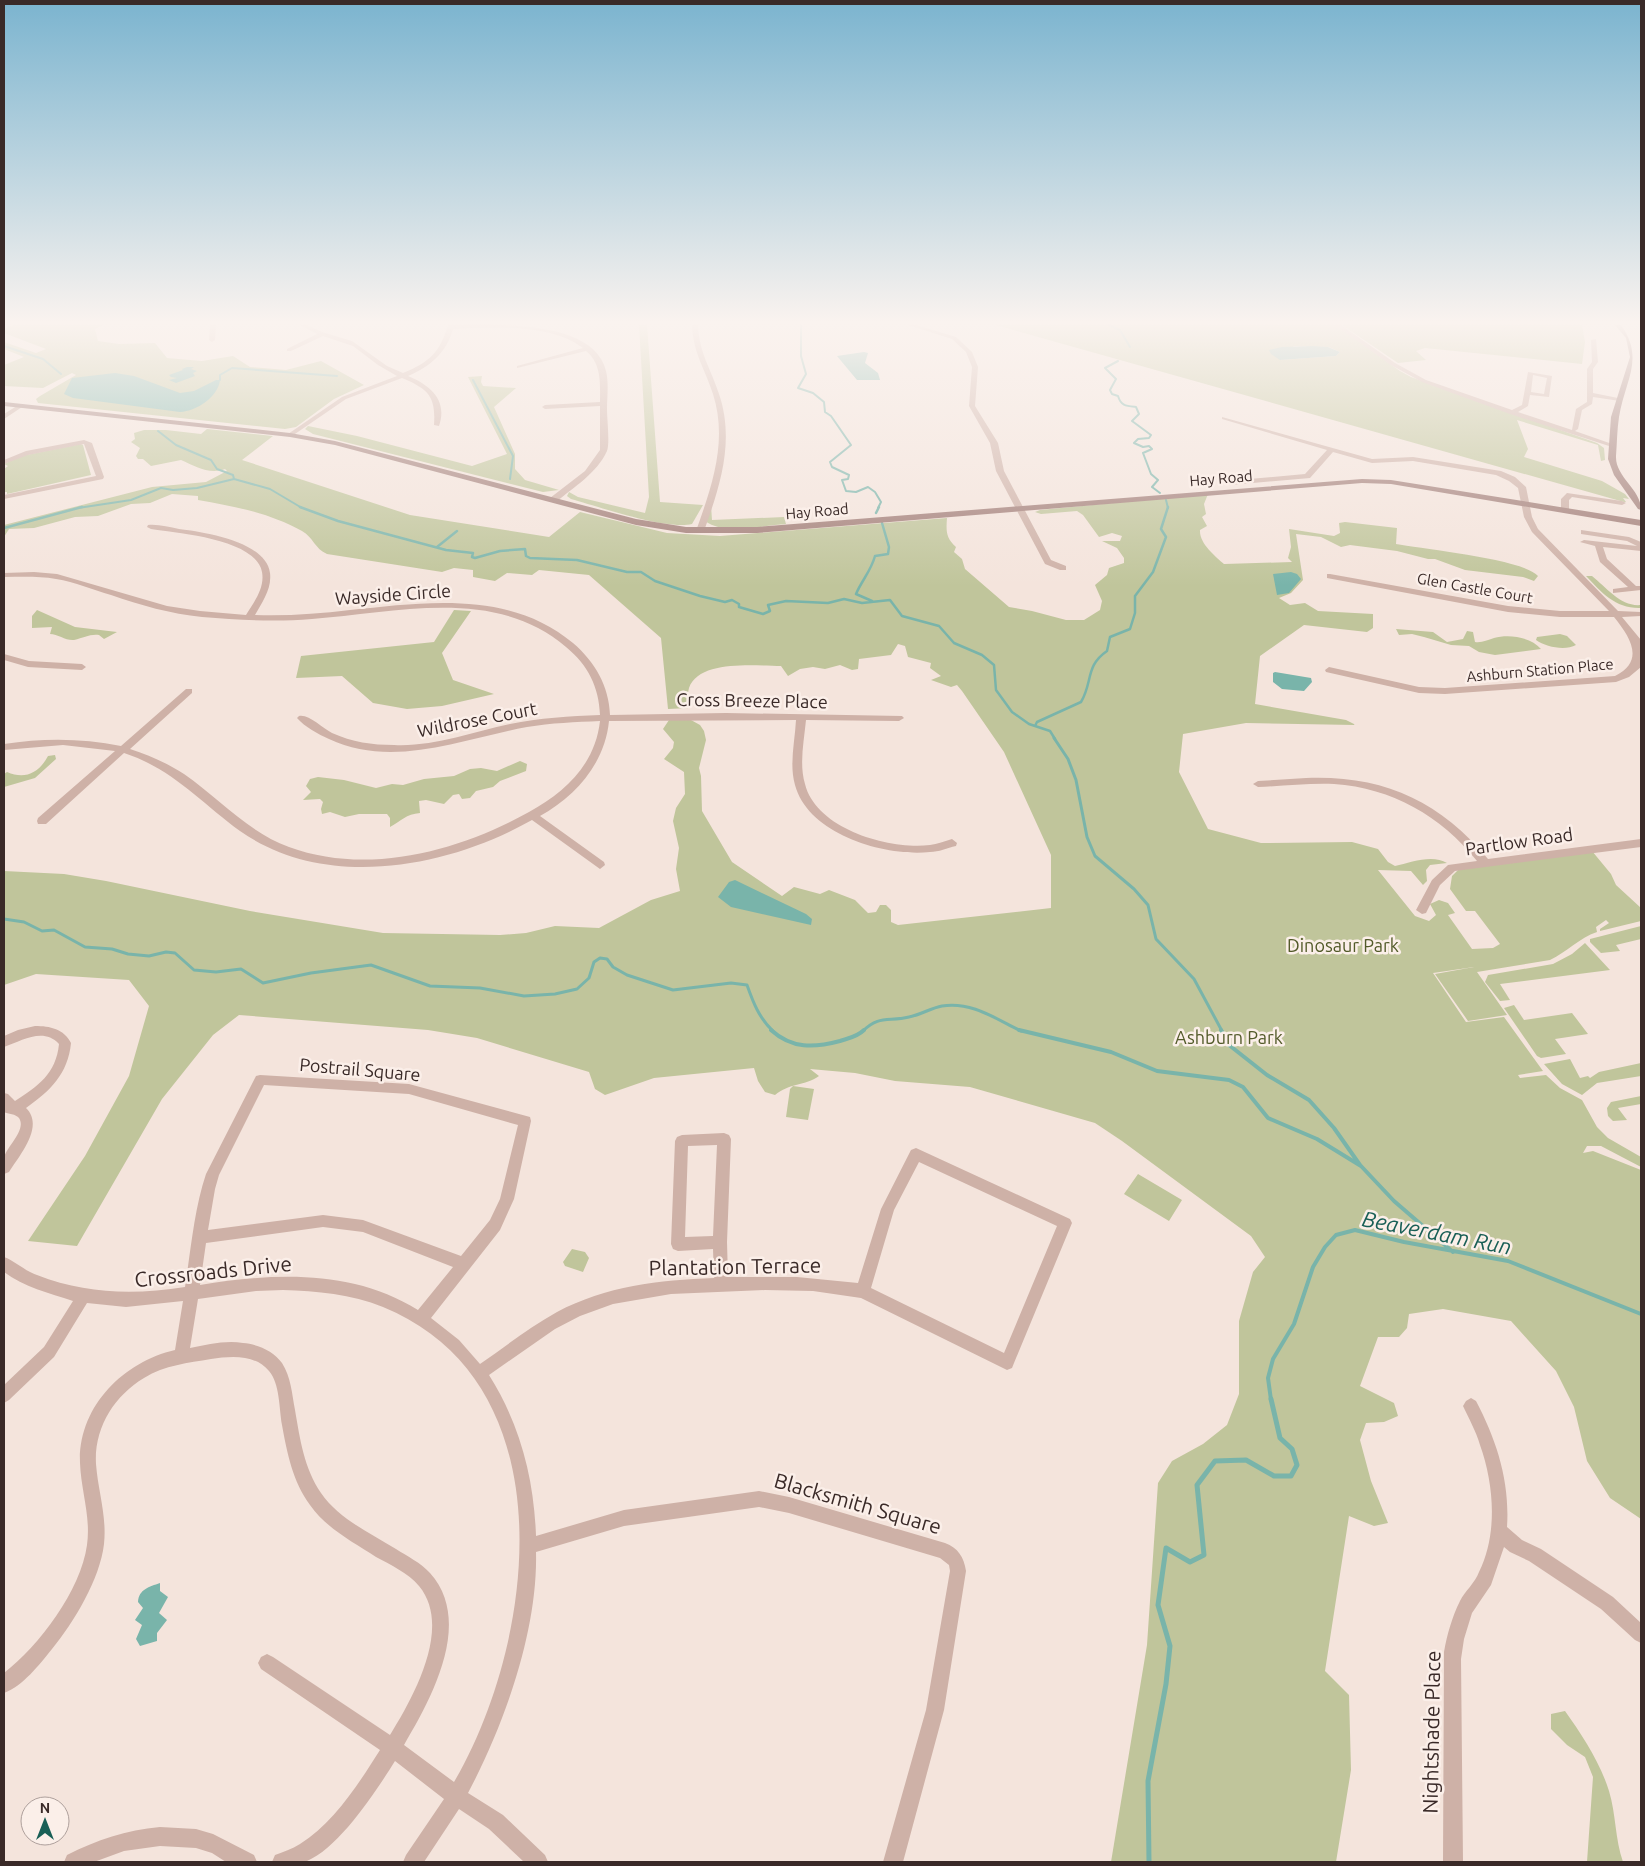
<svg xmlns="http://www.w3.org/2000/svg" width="1645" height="1866" font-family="Ubuntu,sans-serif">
	<rect width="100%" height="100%" fill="#f4e4dc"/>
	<!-- green -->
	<path fill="#c0c59b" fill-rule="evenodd" d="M13,325H103L95,329L98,341L119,344L155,343L167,358L202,361L233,356L250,367L286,370L321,361L364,385L334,399L296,427L285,429L38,403L36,399L40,396L76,375L72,373L43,388L4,386V365L24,357L4,349V342L36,353L46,349L4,333V329Z
		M639,325H647L660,502L703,505L692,524C665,530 600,507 571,499L567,496L569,492L578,497L645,513L649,497Z
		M996,325H1336L1400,371L1411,377L1597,443L1604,448L1605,460L1601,461L1598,445L1517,420L1528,449L1524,457L1602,481L1625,494L1629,499L1623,498L1626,502H1624ZM1294,346L1329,347L1340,352L1336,356L1280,360Z
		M1342,325H1582L1585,342L1582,364L1425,348L1416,351L1426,360L1398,363Z
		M482,376L481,382L483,386L516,388L494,407L515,454V469L525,480L559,490L543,492L313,434L305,429L308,426L357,436L472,466L507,454L468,377Z
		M207,429L273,436L242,460L410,515L549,537L580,512L667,533L720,536L947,518C946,531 946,538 956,547L954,552L962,559L965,569L1009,607L1032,611L1066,620H1084L1100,610L1102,601L1095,585L1107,575L1109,568L1124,563V558L1117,548L1102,541H1120L1122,536L1112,533L1099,537L1083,515L1077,511L1041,514L1035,512L1040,510L1208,494L1204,504L1206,514L1202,517L1207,526L1200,530C1199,543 1215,556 1224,564L1292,562L1288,558L1291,547L1289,529L1334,536L1340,533L1339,523L1345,522L1397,528L1396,544C1422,549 1524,559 1538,576L1534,581L1523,577L1465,570L1435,559H1428L1397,551L1350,545L1341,547L1321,537L1296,534L1303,580L1291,593L1279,598L1290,605L1305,603L1318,611L1373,614V628L1367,632L1304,625L1260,656L1255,704L1346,720L1356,725L1246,723L1183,734L1179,772L1208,829L1261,843L1352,842L1378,849L1388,862L1395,866C1411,862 1433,854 1447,863L1430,865L1426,870L1427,881L1423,885L1411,871L1378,870L1415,916L1429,921L1436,915L1430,904L1439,900L1448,903L1455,913L1448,915L1472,949L1493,948L1500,944L1475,911H1466L1450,889L1452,876L1459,869L1592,851L1611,874L1616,885L1641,908V921L1600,931V929L1609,923L1606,920L1596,927L1597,932C1579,938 1567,952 1550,960L1477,972L1507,1015L1468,1021L1435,974L1474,967L1433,973L1466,1022L1504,1017L1543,1071L1518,1075L1520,1078L1546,1075L1560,1088L1582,1100L1597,1127L1608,1138L1641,1157V1167L1601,1146H1587L1583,1153L1593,1151L1641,1170V1519L1610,1498L1587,1461L1574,1407L1556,1371L1511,1321L1443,1309L1409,1314L1407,1328L1399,1337H1378L1360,1386L1394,1403L1398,1416L1384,1422L1366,1423L1360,1440L1371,1481L1388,1523L1374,1526L1349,1516L1325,1671L1349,1695L1351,1770L1336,1862H1111L1147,1645L1158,1483L1172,1461L1203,1444L1227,1425L1239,1394V1321L1253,1272L1265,1257L1251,1236L1122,1141L1095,1123L970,1087L895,1081L855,1073L810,1069L819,1076C805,1086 789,1083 775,1095L765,1092L758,1081L754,1068L654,1078L605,1095L595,1089L589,1072L477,1038L428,1030L239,1015L213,1035L162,1099L77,1246L28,1241L85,1156L129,1076L149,1006L129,980L36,974L4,985V871L64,874L106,881L250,911L383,933L500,935L526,933L555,926L599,928L651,900L680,891L676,869L679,848L673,821L676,808L685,794L684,772L664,759L673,748L674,742L663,729L669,720H691L700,725L704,731L706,740L699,768L701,776L702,811L732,862L782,896L794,887L820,894L829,890L855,900L868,913L876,912L880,905H886L891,910V922L898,925L1051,908V855L1004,752L962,691L957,685L951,687L931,680L941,676L930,668L931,663L908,657L905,646L898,644L891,655L859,659L858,669L852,670L840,665L825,669L813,667L800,669L788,676L781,666C757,666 699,659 689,688C687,694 689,703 689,708L668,709L661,638L589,575L539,570L532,575L507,573L495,581L473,577V570L454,568L442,572L327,554C315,549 313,537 302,531C267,512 236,507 198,500V496L172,494L150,503L131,504L98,516L75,517L34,528L9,529L4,537V525L152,487L206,482L227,471L225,469C209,475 195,466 181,460L151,466L143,459H138L136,456L140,448L131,442L135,439L134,433L144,430H166L201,434Z
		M81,444L83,445L91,475L7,494V492H4V469L8,466L4,464L21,456Z
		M711,505L712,520L784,517L786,524C763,525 725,536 705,521Z
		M1586,576H1592C1607,588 1621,607 1641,605V608C1616,609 1602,593 1586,576Z
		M37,610L75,627L117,632L104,639L99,635C89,634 84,638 74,640C66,641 58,634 50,634L52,627L32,628V616Z
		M454,610L471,611L442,653L453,680L494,694L442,706L407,709L373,703L342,676L296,678L301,656L434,642Z
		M1396,629L1433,632L1447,642L1463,639L1467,631L1473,632L1475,642C1482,643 1487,640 1494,638C1509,634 1531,637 1541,649L1495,655L1479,652L1469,646L1451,645L1424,637L1412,634L1399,635Z
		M1560,634L1567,636L1576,645C1565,651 1546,647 1536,640L1537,637Z
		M55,755L56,759L35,778L4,787V774L7,772C25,780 39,773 48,756Z
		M520,761L527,764L526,771L500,781L493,787L476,791L470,798L462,799L459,794L453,795L444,804L426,800L419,801L420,813C406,814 401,821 390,827V818L387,814H359L345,817L330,812L322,814L321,809L323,802L320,799L303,800L311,792L306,786L310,779L318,777L344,780L376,788L392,784L403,785L424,779L454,776L470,769L481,768L497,771Z
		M1641,926V939L1616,945L1620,951L1601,953L1590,942V939Z
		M1585,943L1610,970L1500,984L1510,1000L1500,1001L1485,982L1488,975L1553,964L1572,954Z
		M1514,1005L1524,1020L1572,1013L1588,1034L1555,1039L1566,1054L1541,1058L1537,1056L1504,1008Z
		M1570,1059L1580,1078L1588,1076L1590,1078L1599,1072L1641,1063V1076L1597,1083L1582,1095L1562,1084L1544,1064Z
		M793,1086L814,1089L808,1120L786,1117L790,1089Z
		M1641,1096V1104L1618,1108L1627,1120L1613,1121L1608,1116L1607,1108L1611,1102Z
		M1138,1174L1182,1200L1169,1221L1124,1194Z
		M572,1249L585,1252L589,1258L583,1272L565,1266L563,1262Z
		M1565,1711C1582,1735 1600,1762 1609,1791C1616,1814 1615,1839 1623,1862H1587L1593,1777L1585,1757L1567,1745L1551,1729V1714Z"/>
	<!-- water -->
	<path fill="#79b4aa" d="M1313,346L1328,347L1340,352L1336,356L1280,360L1271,354L1269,350L1282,347Z
		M864,352L868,353L865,363L878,373L880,380H857L837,356Z
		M187,367H194L191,369L197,371L193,373L195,376L176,383L169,380L177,378L171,377L169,375L183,370L182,369Z
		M115,373L134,376L180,393L194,391L216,380H220C218,397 197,411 180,412L73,398L64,394L72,378Z
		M1291,572L1297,574L1301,579L1289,593L1277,595L1273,574Z
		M1275,672L1311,678L1312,682L1304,691L1282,689L1273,682V673Z
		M735,880L806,914L812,919L811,925L731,907L718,897L729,882Z
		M160,1583V1591L168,1597L159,1613L167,1620L157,1633V1641L140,1646L136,1639L142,1625L135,1620L143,1608L138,1602C139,1589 149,1587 160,1583Z"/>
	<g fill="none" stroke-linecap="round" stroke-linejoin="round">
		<!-- stream-far4 -->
		<path stroke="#79b4aa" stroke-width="2" d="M801,325V356L806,374L798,388L813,393L824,402L825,412L831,416L851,445L830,462L832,467L849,475L848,479L842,480L846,491L856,492L868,487L875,492L881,502L878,508
			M1109,325L1120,330L1130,347
			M4,346L43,359L61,374
			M1118,361L1105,368L1116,379L1110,390L1112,394L1118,396C1121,406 1126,406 1136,407L1139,414L1132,421L1151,435L1149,438L1138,439L1134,443L1143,447L1149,446L1152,449L1143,453L1151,474L1158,480L1152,487L1160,493
			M220,380V375L232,368L337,376
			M473,380L513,456L510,479
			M158,431L176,445L211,460L217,469L233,475L234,479L270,489L302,508
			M1166,500L1168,508
			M78,508L131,500L161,488L173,490L197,488L234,479"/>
		<!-- stream-far3 -->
		<path stroke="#79b4aa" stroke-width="2.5" d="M300,507L338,521L446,550L473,553L472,557L475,558L500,551L525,549L526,556L530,558L577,560L627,572H641L655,581L700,596L725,602L732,600L739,604V607L763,614L770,611L768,605L786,601L828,603L844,599L862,603L890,600L902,616L939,626L954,643L982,655L994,665L996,690L1012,712L1029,724L1050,731L1055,739
			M876,513L879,507
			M4,528L82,507
			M437,547L457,531
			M872,601L856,594C862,580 871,571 875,556L888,554L889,547L882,523
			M1035,726L1037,722L1081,702C1093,682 1085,666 1107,651L1110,637L1130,629L1135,613V596L1153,572L1166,537L1161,529L1168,507"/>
		<!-- stream-far2 -->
		<path stroke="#79b4aa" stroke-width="3" d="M1054,738L1068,759L1076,780L1087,837L1095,856L1134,889L1148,905L1156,939L1194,979L1222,1031
			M4,919L24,922L42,931L54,930L85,947L112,949L128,954L149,956L166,952L175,953L194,970L216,972L241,969L263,983L311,973L371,965L430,986L480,988L524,996L555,994L577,989L589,978L594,962L600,958L607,959L613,967L627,975L673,990L731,983L747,985C753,1002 759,1018 773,1031
			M863,1031C879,1015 888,1022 909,1017C920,1015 931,1008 942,1006C971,1001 996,1019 1021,1031"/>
		<!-- stream-far1 -->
		<path stroke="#79b4aa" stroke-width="4" d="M771,1030C792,1049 814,1048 840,1041C849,1038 857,1037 864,1030
			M1019,1030L1111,1052L1157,1071L1229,1080L1243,1087L1268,1118L1317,1139L1361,1166L1394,1201L1453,1252
			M1221,1030L1229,1045L1267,1075L1309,1100L1334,1128L1360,1165
			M1271,1400L1268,1378L1273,1359L1294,1324L1313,1267L1325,1247L1336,1235L1355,1230L1404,1242L1508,1261L1641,1314"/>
		<!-- stream -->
		<path stroke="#79b4aa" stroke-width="5" d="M1149,1862L1148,1781L1166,1684L1170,1646L1158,1605L1166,1548L1190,1562L1204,1555L1197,1485L1215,1461L1246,1460L1274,1476H1291L1297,1465L1292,1449L1280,1438L1271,1399"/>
		<!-- street -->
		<path fill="#ceb1a7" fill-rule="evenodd" d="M210,325H216L215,340L212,342L209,340Z
			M300,325H307L322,332L352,341L387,366L403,373C430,362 440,352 448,325C489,325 594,318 606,371C609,383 607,398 607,409C607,419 610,443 607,451C597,473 574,487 556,502H550V498L585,471L600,450V406L545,409L542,407L545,405L600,402C600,384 602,364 586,351L517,368V366L583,348C551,323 492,327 453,329C447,352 430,367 408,376C430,385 448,400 439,426L434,425C436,396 428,389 402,378L346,399L292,436H288V434L342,397L397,376L378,365L353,346L323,336L291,351H287V349L317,334Z
			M692,325H698C699,353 711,369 719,394C735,441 720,486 704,531L700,533L696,531C712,486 728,441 713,394C705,369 693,353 692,325Z
			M908,325H916L956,337L972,352L978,367L975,406L998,443L1004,471L1051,560L1066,566V570H1060L1045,564L996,471L990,443L969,406L972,367L966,352L952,339Z
			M1335,325H1341L1395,363L1426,380L1512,410L1522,405L1528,372L1552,376L1549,397L1530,395L1528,406L1518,412L1572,430L1576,409L1587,402V369L1592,362L1591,340L1596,339L1598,362L1593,369V393L1623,399L1620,401L1593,397L1592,404L1582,410L1578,429L1575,431L1615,445L1609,446L1510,414L1422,382L1391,365ZM1533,375L1547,378L1544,394L1531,392Z
			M20,404L25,405L4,419V414Z
			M1222,417L1372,459L1413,457L1501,471L1515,477L1526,487L1532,517L1538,529L1618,611L1641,612V616L1622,617L1641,640V667L1629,677L1616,682L1445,694L1419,693L1326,672L1325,670L1329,667L1419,687L1445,688L1615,676C1645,661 1631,638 1614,617H1560L1508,612L1327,578V574H1330L1508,606L1560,611H1609L1532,532L1524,517L1518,488L1509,481L1496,475L1413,461L1372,463L1333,452L1310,478L1230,485H1227V481L1305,474L1327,450L1222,419Z
			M84,440L92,443L104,477L103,479L4,499V495L96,476L84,444L28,455L4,464V460L26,451Z
			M1567,493L1622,501L1626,503L1622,505L1572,497L1569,500V511L1565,513L1561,511V499Z
			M148,525C158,524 169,527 179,529C203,532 266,541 270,573C272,589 262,602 255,615C287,616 318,614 350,610C425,602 510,590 573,643C595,662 609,686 610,715L726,713L902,716L904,718L899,721L806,720C804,741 799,764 805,784C816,829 889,850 930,845C937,844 945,841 952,839L957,843L956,846C947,848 939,852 930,852C884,857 808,834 795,785C789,764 795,741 796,720L609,721C605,763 576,796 540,816L604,862L605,865L600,869L532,820C447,868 325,891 240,831C200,802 173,769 124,753L46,824H38L37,821L38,818L115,751L63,745L4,750V744C43,738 82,738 121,746L186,689H192V693L130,749C149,755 167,763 184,774C220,799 248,832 289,847C368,876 459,851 529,812C565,792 595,765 600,721C576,722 551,723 527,727C462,739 393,769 329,739C318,734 305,727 297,718L299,716C309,714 322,728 332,733C352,742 372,745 394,745C433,747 472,732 510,724C539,718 570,716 600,715C599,687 588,665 566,647C495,586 396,613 312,619C275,622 239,620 202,617C171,614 140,605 111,595C93,590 75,582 56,579C39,576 21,577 4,577V573L34,572L57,574L167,606L200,611L246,615C254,602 265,588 262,572C256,539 178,533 151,529L147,527Z
			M1581,530L1629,537L1641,542V551L1603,547L1607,559L1636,586H1641V590L1613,593V589L1628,587L1600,562L1595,546L1580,542L1584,540L1637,546L1627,541L1581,534Z
			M4,654L29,661L82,664L86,667L82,670L28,667L4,660Z
			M1306,778C1382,775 1439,800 1488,859L1641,839V847L1455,871L1440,885L1426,913L1422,914L1416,910L1432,880L1448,865L1477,861C1441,816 1392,788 1334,784C1309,783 1283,786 1258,787L1253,784L1258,781Z
			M35,1026C50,1026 64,1029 71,1043C68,1074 50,1091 26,1108C45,1126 19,1156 9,1172L4,1174C4,1169 3,1162 4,1158C6,1147 27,1130 19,1118C16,1114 8,1114 4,1112V1093L8,1094L15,1101C38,1086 56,1074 59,1044C43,1027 22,1041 4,1047V1036L18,1030Z
			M260,1075L409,1084L530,1117L531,1121L514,1199L500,1230L431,1318L459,1340L480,1364C506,1346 530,1327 557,1312C606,1286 659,1280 714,1278L713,1249L678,1251L673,1249L671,1244L675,1141L677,1137L682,1135L724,1133L729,1135L731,1139L727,1242L728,1277H797L858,1283L881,1209L911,1150L916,1148L1070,1219L1072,1223L1014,1363L1012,1368L1007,1370L861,1298L813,1291L765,1290L671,1294L613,1304L580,1316L555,1329L489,1375C520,1424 534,1478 536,1536L624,1510L759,1491L789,1497L945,1543C958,1548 964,1557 966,1571L944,1710L903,1862H883L926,1710L950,1571L949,1565L940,1558L789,1513L759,1507L624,1526L536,1552C538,1631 504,1725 468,1793L503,1815L545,1855L548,1862H524L489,1829L459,1809L424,1862H403L406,1855L444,1799L395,1761C377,1790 339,1848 307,1861C298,1865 283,1862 272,1862L275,1855C283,1852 292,1849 300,1844C334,1823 359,1783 380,1750L261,1669L258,1663L261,1657L267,1654L273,1657L390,1735C413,1698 453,1627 419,1586C408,1573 391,1565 376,1557C353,1542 326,1528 310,1505C293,1482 287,1453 282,1425C279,1408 280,1384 269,1371C255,1354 231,1356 211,1359C188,1363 165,1365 144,1378C114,1396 94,1428 96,1464C98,1491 107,1516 104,1544C100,1579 74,1622 52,1649C39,1665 23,1686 4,1693V1673C39,1646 81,1590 87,1545C91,1516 81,1491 80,1463C78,1407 123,1362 175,1350L183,1301L126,1307L87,1303L54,1357L9,1400L4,1403V1385L44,1347L73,1301C49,1293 24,1287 4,1272V1257C15,1261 25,1271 37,1275C86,1294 134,1295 185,1287C191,1249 194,1210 206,1174L256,1076ZM264,1085L409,1094L518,1125L500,1199L490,1220L461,1256L363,1220L323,1215L208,1230L215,1189L219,1175ZM717,1145L713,1236L685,1237L688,1146ZM919,1162L1057,1226L1004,1353L871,1288L894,1210ZM323,1227L363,1232L453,1267L418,1310C352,1269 274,1273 200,1285L206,1243ZM283,1290C317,1291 351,1294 383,1307C569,1383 536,1642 454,1782L404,1745C431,1699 474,1622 430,1573C421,1563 407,1556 396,1549C370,1533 339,1519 321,1493C304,1468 300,1439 295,1410C292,1394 291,1377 282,1363C274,1351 257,1344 243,1343C225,1340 207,1345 190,1348L198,1299L256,1291Z
			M1471,1398L1476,1401C1497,1441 1510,1482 1507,1527L1522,1540L1541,1549L1613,1597L1641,1623V1643L1635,1640L1601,1609L1529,1561L1510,1552L1504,1547L1491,1585L1472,1613L1464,1639L1461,1659L1463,1862H1443L1444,1652C1447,1635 1452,1617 1460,1601C1465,1591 1475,1583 1479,1572C1498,1534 1494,1484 1480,1445C1476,1431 1469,1419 1463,1406L1466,1401Z
			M160,1827L196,1829L213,1834L254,1855L257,1862H226L212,1853L196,1848L160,1846L124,1851L94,1862H64L67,1855C97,1840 126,1830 160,1827Z"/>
		<!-- secondary -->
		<path fill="#a27e78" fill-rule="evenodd" d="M1615,325H1621C1645,359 1625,380 1619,417C1617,430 1617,443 1616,456C1615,477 1642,490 1641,510L1638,509L1614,475L1608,459L1611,417L1630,357L1626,338Z
			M4,402L290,433L335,441L636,519L686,527H757L1362,479L1391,480L1641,520V526L1391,484L1362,483L757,533H686L636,525L335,445L290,437L4,406Z"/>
	</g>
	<!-- sky -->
	<linearGradient id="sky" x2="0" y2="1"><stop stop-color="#7bb4cf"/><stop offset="0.55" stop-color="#faf3ef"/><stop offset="1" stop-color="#faf3ef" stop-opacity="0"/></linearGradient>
	<rect width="1645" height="586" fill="url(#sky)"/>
	<g text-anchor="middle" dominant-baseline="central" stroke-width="5" stroke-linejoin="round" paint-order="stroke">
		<!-- far-street labels -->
		<g font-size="15" fill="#3a2a28" stroke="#fbefe9">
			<text transform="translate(1221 478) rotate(-5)">Hay Road</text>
			<text transform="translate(817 511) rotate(-5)">Hay Road</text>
			<text transform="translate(1475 588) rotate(10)">Glen Castle Court</text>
			<text transform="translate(1540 670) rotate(-5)">Ashburn Station Place</text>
		</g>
		<!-- street labels -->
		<g font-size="18" fill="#3a2a28" stroke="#fbefe9">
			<text transform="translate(393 594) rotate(-4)">Wayside Circle</text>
			<text transform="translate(752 700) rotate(1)">Cross Breeze Place</text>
			<text transform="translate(477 719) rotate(-11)">Wildrose Court</text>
			<text transform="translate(1519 841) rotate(-8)">Partlow Road</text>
			<text transform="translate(360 1069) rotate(5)">Postrail Square</text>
		</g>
		<!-- park labels -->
		<g font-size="18" fill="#525a29" stroke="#fbefe9">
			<text x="1343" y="945">Dinosaur Park</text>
			<text x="1229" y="1037">Ashburn Park</text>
		</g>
		<!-- near-street labels -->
		<g font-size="21" fill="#3a2a28" stroke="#fbefe9">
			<text transform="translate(735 1266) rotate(-1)">Plantation Terrace</text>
			<text transform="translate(213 1271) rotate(-6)">Crossroads Drive</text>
			<text transform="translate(858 1503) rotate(16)">Blacksmith Square</text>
			<text transform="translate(1431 1732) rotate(-89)">Nightshade Place</text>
		</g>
		<!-- near-water labels -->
		<g font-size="22" font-style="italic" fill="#195f56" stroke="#fbefe9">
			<text transform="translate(1437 1232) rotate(11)">Beaverdam Run</text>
		</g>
	</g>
	<!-- border -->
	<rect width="1645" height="1866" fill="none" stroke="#3a2a28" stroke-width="10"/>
	<!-- north arrow -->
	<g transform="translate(45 1821)"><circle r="24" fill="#fbefe9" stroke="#aea09c"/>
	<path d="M0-4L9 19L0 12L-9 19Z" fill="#195f56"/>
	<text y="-8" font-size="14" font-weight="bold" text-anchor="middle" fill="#3a2a28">N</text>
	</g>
</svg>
